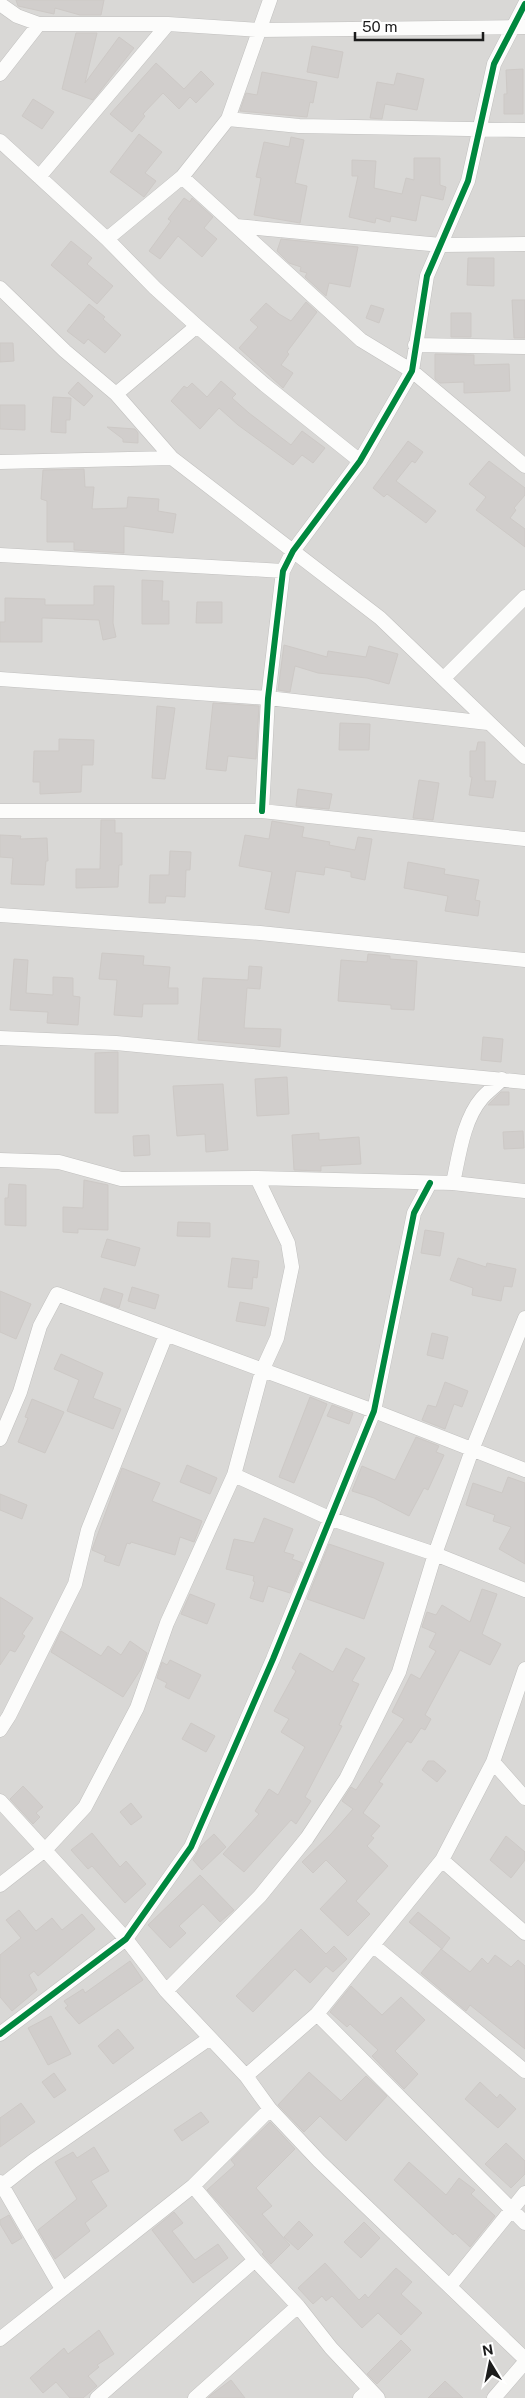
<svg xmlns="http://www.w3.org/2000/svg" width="525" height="2398" font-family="'Public Sans',sans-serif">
	<rect width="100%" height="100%" fill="#eae8e5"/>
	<!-- residential -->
	<path fill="#d9d8d6" d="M0,0H525V2398H0Z"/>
	<!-- building -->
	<path fill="#d1cecc" stroke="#cdc9c6" d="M16,0H104L101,15H80L55,8L54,14L18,6Z
		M76,33H97L85,83L119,37L134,48L93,100L62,89Z
		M312,46L343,52L338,78L307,72Z
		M156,63L184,89L201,71L214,84L196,103L190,97L179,109L163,93L143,114L145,116L132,132L110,114Z
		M523,69V114H504V94H507L506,70Z
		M262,72L317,82L313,103L310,102L307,117L240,111L246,93L257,95Z
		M397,73L424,79L417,110L385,104L382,119L370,118L377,82L394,85Z
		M33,99L54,112L42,129L22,116Z
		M139,134L162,152L145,173L156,181L144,197L110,172Z
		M291,137L304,140L295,183L307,186L300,223L254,215L261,178L256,177L264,142L289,147Z
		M414,158H440V185L446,187L443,200L421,195L416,221L391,216L390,222L376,218L375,223L349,217L358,176H352V160L376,161L374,188L402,194L406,178L414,180Z
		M184,198L190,202L192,198L213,217L204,228L217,239L202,257L178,236L160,259L149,251L171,221L168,219Z
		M281,239L358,247L350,287L329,283L326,296L305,277L307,273L300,271L301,267L289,263L277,251Z
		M71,241L92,258L87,264L113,286L97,304L51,265Z
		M468,258H494V286L467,285Z
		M512,300H525V338H514Z
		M306,302L317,312L287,352L289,354L281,365L293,373L283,388L239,348L258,327L250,320L266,303L279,314L291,321Z
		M89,304L105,317L103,319L121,335L105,353L88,339L84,344L67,331Z
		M371,305L384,309L379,323L366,318Z
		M451,313H471V337H451Z
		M0,343H13L14,361L0,362Z
		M435,354L474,355V365L509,364L510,391L464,393V382L440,383L435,379Z
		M221,381L236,394L232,398L249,413L291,445L302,431L325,448L313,463L302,455L293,465L238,425L219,408L200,429L171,401L184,386L187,388L192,383L207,397Z
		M78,382L93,396L84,406L68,393Z
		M53,397L71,398L70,420H66V433L51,432Z
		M0,405H25V430L0,429Z
		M107,427L135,429L138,433V443L123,442V439Z
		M408,441L423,452L415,463L412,461L396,481L436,511L426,523L387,494L384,497L373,488Z
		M489,461L525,488V495L514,508L516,510L510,518L525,529V547L476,510L486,497L469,484Z
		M84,469L85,487H94L92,509L127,508L128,497L159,499L158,511L176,514L173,533L124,526V553L74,550V542H47V501L41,499L43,470Z
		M142,580L163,581L162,601H169V624H142Z
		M94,586H114L113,623L116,637L103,640L99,620L45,618H42V642H0V622H5V598L45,599V605H94Z
		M197,602H222V623H196Z
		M284,645L327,657L328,651L366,657L369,646L398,654L389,684L367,678L318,673L295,666L290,692L278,690Z
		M213,703L259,706L256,759L228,756L226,771L206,769Z
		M157,706L175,708L165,779L152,778Z
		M340,723L370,724L369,750H339Z
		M59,739L94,740L93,765H82L81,792L40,794V782H33L34,751H59Z
		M478,742H485V781H496L493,798L469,795L472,777H470V751H476Z
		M419,780L439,783L433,820L413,818Z
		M298,789L332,794L329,809L296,806Z
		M101,820H115V833H122V865H119L118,887L76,888V869H100Z
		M272,821L304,827L302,837L330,842L329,845L355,850L358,837L372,839L365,880L351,877V872L325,867L324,875L296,871L289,913L265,909L272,872L239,866L245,835L269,839Z
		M0,835L21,836L20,839L47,838L48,861H46L44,885L11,884L13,858L0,857Z
		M170,851L191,852L190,870H186L185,897L166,896L165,903H149L150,875H169Z
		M408,862L445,869L444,874L479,880L475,900L480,901L478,916L445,911L448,896L404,888Z
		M102,953L144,956L143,965L170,967L168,988H178V1004H143L142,1017L114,1015L117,980L99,979Z
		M368,954L390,956V959L417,961L414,1010L391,1009V1005L338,1001L341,960L367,962Z
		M14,959L28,960L26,993L53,995V977L73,978V996L80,997L78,1025L47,1023L48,1012L10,1010Z
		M249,966L262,967L260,989L247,988L244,1028L281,1029L280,1047L198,1040L203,978L248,980Z
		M483,1037L503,1039L501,1062L481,1060Z
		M118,1052V1113H95V1053Z
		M287,1077L289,1114L257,1116L255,1079Z
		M223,1084L228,1150L206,1152L205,1134L177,1136L173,1086Z
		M501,1092H509V1105H488Z
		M523,1131L524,1148L504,1149L503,1132Z
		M319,1133V1140L359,1137L361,1164L321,1166V1171L294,1170L292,1135Z
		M149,1135L150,1155L134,1156L133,1136Z
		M84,1180L108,1185V1230L78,1229V1233L63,1232V1207L83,1208Z
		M9,1184L26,1185V1226L5,1225V1198H8Z
		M178,1222L210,1223V1237L177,1236Z
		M425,1230L444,1233L440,1256L421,1253Z
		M107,1239L140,1248L135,1266L101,1257Z
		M232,1258L259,1261L257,1278L253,1277L252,1289L228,1287Z
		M458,1258L486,1267L487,1263L516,1269L512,1287L504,1286L501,1301L472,1295L473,1288L450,1280Z
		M132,1287L159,1295L155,1309L128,1301Z
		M104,1288L123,1294L119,1308L100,1301Z
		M0,1291L31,1304L16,1339L0,1332Z
		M240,1302L269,1308L265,1326L236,1321Z
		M432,1333L448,1337L443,1359L427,1355Z
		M61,1354L103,1373L93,1398L121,1409L113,1429L67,1411L79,1380L54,1369Z
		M445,1382L468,1391L462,1407L454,1404L445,1429L422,1420L428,1405L436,1407Z
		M310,1397L327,1404L294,1483L279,1477Z
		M32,1399L64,1412L45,1453L18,1442L28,1418L25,1417Z
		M332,1405L353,1413L349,1424L327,1416Z
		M416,1437L439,1446L436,1452L444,1455L428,1490L424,1488L409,1516L374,1498L352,1491L362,1466L395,1480Z
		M187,1465L217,1478L210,1494L180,1482Z
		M122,1468L160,1483L152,1501L202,1521L194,1542L180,1537L175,1555L131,1542L130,1544L127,1543L119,1566L104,1561L106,1556L92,1550Z
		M508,1477L525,1483V1564L499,1549L511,1527L493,1521L495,1515L466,1505L473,1483L502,1493Z
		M0,1494L27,1505L22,1519L0,1510Z
		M264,1518L293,1529L284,1552L294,1555L292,1559L303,1563L290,1593L268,1586L263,1602L250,1598L255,1582L253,1581L254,1576L226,1569L234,1539L254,1543Z
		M329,1544L384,1563L364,1619L307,1599Z
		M482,1589L497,1594L482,1634L501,1644L490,1665L460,1650L425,1715L431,1719L425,1730L421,1728L411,1743L407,1741L379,1782L383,1784L363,1813L380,1826L371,1836L374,1838L367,1846L388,1866L356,1901L370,1914L348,1936L320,1909L347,1881L326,1860L313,1873L302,1862L331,1834L353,1809L342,1801L351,1787L356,1790L404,1719L392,1712L411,1674L420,1679L436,1651L429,1647L436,1633L422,1627L427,1612L436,1615L442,1605L470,1622Z
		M190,1594L215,1604L207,1624L181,1614Z
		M0,1597L33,1618L22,1634L25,1636L15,1652L10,1650L0,1665Z
		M61,1631L101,1656L108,1646L121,1655L130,1641L147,1653L141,1669L123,1697L51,1652Z
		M346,1648L365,1658L352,1681L359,1684L339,1725L342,1726L305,1797L311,1801L296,1824L291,1820L244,1872L223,1854L259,1814L255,1811L269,1789L278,1795L305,1747L281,1732L289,1719L274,1711L296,1671L292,1668L300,1653L333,1672Z
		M170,1660L201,1675L189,1699L165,1687L167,1683L157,1678L162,1662L167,1665Z
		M191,1723L215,1736L206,1752L182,1739Z
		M428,1761H434L446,1771L437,1782L422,1770Z
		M23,1786L43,1807L36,1813L40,1817L33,1824L10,1799Z
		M131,1803L142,1817L131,1825L120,1812Z
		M92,1833L120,1867L126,1861L146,1884L125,1903L92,1866L88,1869L71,1850Z
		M214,1834L226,1847L202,1870L193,1860L201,1846Z
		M506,1836L525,1852V1860L511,1878L490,1860Z
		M200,1875L234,1910L220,1922L203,1904L179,1926L186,1933L170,1948L148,1925Z
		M19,1910L36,1931L52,1918L62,1930L82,1914L95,1929L38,1976L34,1971L29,1975L37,1990L12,2011L0,1997V1955L21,1938L6,1920Z
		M418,1912L450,1938L442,1949L409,1922Z
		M301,1929L326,1954L334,1946L347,1959L333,1972L326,1966L310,1983L295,1969L253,2012L236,1996Z
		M441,1949L470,1972L482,1958L488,1964L495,1955L511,1967L518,1960L525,1966V2049L470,2005L466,2011L421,1973Z
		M130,1961L143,1980L79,2024L65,2008L68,2006L64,2001L83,1989L85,1993Z
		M351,1986L382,2015L401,1997L425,2020L395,2051L418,2074L404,2089L372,2056L378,2050L350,2024L347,2027L330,2012Z
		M51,2016L71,2054L48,2065L28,2028Z
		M118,2029L134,2048L113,2064L98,2046Z
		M309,2072L341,2101L366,2076L387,2096L346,2141L320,2116L304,2132L278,2105Z
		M54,2073L66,2090L54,2098L42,2082Z
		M480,2082L497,2098L500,2094L516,2109L498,2128L465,2099Z
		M21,2103L35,2122L0,2147V2118Z
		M201,2112L209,2122L182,2141L174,2130Z
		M270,2122L295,2149L256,2188L272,2206L262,2214L290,2245L271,2264L262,2254L264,2252L207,2190L235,2165L231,2160Z
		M506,2143L525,2161V2174L511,2188L485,2164Z
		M94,2147L109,2171L91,2181L107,2206L85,2223L90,2231L55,2259L38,2230L77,2199L55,2162L73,2152L77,2158Z
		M409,2162L446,2195L459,2178L475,2190L471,2194L495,2216L470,2247L455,2233L453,2235L394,2180Z
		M174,2212L183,2223L172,2231L195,2260L218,2244L228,2258L193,2283L152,2230Z
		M9,2215L22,2238L12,2244L0,2224V2220Z
		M299,2221L313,2235L298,2250L284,2237Z
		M364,2222L380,2238L361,2258L344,2242Z
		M325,2263L359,2300L365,2294L368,2298L396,2268L412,2282L401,2294L422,2313L401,2335L378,2313L362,2328L332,2296L326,2301L322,2296L313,2304L298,2288Z
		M99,2330L114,2354L97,2365L99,2367L88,2376L97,2386L83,2398H70L56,2382L43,2393L30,2378L64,2348L68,2354Z
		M401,2340L411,2350L377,2384L367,2374Z
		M231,2380L245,2398H208L211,2395Z
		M445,2381L463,2398H428Z"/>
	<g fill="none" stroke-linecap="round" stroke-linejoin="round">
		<defs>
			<path id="street" d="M0,4L17,16L39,24H168L259,30L525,27
				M0,74L39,24
				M228,119L299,126L525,130
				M0,141L107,239L155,288L197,326L265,385L360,461
				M39,177L168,24
				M182,177L361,340L412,371L525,466
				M236,226L441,245L525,244
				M107,239L182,177L228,119L270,0
				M0,288L65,351L116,394L172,458L380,618L525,757
				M415,345L525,347
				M116,394L197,326
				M0,462L172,458
				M0,555L283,571
				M445,677L525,597
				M0,679L268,698L488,723
				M0,811H262L525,839
				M262,811L268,698L283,571L293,551L360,461L412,371L427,276L468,181L494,64L525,4
				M0,915L260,933L525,960
				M0,1038L116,1043L525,1082
				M0,1160L59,1162L121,1179L257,1178L453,1183L525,1191
				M453,1183C459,1156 463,1120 482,1098C488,1091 496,1086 502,1079
				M0,1439L20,1392L40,1326L57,1294L374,1411L525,1470
				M234,1475L329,1518L435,1554L525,1590
				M0,1730L9,1716L75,1584L88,1530L166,1335
				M493,1762L525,1798
				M0,1801L126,1939L166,1991L246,2076L270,2109L319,2161L525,2359
				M442,1860L525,1933
				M0,1885L46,1849L85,1807L137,1708L167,1623L234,1475L262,1371L277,1338L292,1267L288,1243L257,1178
				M374,1946L525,2071
				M166,1991L260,1896L307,1838L346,1779L399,1672L435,1554L472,1450L525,1318
				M317,2014L525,2223
				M0,2034L126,1939L191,1847L273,1659L374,1411L414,1213L430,1183
				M246,2076L317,2014L442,1860L493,1762L525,1669
				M0,2182L62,2289
				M193,2186L255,2260L298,2306L331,2348L378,2398
				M0,2187L33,2161L210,2038
				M450,2286L525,2193
				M0,2339L193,2186L270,2109
				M97,2398L255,2260
				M195,2398L298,2306
				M360,2398L369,2390
				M494,2398L525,2362"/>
		</defs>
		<!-- street casing -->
		<use href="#street" stroke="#c1c0bf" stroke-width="15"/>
		<!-- street -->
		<use href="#street" stroke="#fcfcfb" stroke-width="14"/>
		<defs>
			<path id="cycleway" d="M262,811L268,698L283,571L293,551L360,461L412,371L427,276L468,181L494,64L525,4
				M0,2034L126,1939L191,1847L273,1659L374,1411L414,1213L430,1183"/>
		</defs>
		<!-- cycleway casing -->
		<use href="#cycleway" stroke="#fff" stroke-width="9"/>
		<!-- cycleway -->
		<use href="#cycleway" stroke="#00873e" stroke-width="6"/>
	</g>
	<!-- north arrow -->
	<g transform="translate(490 2363) rotate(350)" stroke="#ffffff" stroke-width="4" paint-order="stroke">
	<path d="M0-4L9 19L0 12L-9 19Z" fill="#1c1c1c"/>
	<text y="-8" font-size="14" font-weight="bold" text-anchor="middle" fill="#1c1c1c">N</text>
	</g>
	<!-- scale -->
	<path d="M355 32v8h128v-8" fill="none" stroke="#1c1c1c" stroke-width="2.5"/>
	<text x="362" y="32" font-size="15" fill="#1c1c1c" stroke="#ffffff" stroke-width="4" paint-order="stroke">50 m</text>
</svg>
